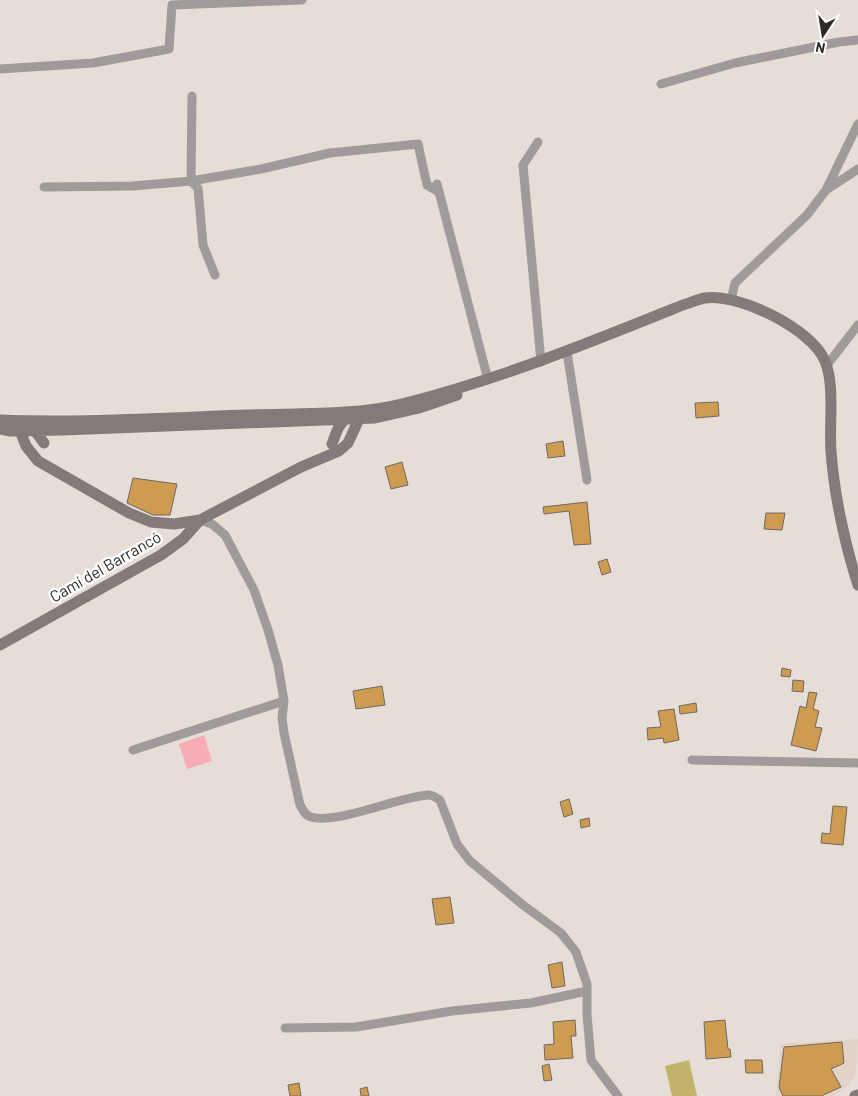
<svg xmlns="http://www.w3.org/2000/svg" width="858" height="1096" font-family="Barlow,sans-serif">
	<rect width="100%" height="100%" fill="#e7ddd7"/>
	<!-- built -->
	<path fill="#e2d2c7" d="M858,1039L856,1075L841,1092L833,1096H776L781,1044Z"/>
	<!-- green -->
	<path fill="#c2b36a" d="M689,1060L697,1096H672L665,1066Z"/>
	<!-- water -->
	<path fill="#f7acb6" d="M204,735L212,761L187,769L179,744Z"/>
	<!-- building -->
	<path fill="#ce9c50" stroke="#6e6861" d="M718,402L719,416L696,418L695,403Z
		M563,441L565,456L548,458L546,444Z
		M402,462L408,485L391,489L385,467Z
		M133,478L177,484L170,515H153L127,503Z
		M587,502L591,544L574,545L569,511L544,514L543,507Z
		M766,513H785L782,530L764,529Z
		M607,559L611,572L602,575L598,562Z
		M782,668L791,670L790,677L781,676Z
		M793,680L804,681L803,692L792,691Z
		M382,686L385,705L356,709L353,691Z
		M809,692L817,693L813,709L819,711L815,727L822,728L816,751L791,745L800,706L806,708Z
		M696,703L697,712L680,714L679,706Z
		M674,709L679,740L664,743L663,738L648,740L647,728L661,727L658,711Z
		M569,799L573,814L564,817L560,802Z
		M833,806L847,807L843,845L821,843L822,833L830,834Z
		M589,818L590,826L581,828L580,820Z
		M450,897L454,923L436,925L432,899Z
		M562,962L565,986L552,988L548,965Z
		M575,1020L576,1036H571L573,1058L545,1060L544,1045L554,1044L553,1022Z
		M725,1020L728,1049H730L731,1057L706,1059L704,1022Z
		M842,1042L844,1063L831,1069L841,1087L821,1096H783L779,1087L784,1047Z
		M745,1060H762L763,1073H746Z
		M549,1064L552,1080L544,1081L542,1066Z
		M299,1083L301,1096H290L288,1085Z
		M367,1087L369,1096H361L360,1089Z"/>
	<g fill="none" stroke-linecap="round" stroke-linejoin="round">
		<!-- street -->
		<path stroke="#a09b9a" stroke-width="9" d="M0,69L93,63L169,49L172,5L302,0
			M661,84L735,63L839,42L858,40
			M192,96L191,181L261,169L330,153L418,144L427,185L439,192
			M538,142L523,165L541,362
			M437,184L488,380
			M44,187L133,186L191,181L198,188L203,245L215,275
			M826,190L858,169
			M731,300L735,283L807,215L826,190L858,124
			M567,352L587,480
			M827,365L858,325
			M200,520L212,524L225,535L254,590L268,630L278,665L284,701L282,718L284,733L300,805C302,808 304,813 307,815C327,829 402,795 429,795C433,795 436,798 440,800L457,844L470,861L523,905L561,933L576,952L587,984V1015L591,1060L618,1096
			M133,750L284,701
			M692,760L858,763
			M285,1028L356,1027L452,1011L531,1003L587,991"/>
		<!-- secondary -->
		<path stroke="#827b79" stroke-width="11" d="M0,420C82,423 163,418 245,415C297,413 356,416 406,403C503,378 591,342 683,305C690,303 698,299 705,298C739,293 812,329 825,361C835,385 829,424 831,451C834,494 845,545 858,585
			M0,429L10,431L63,430L375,418L419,408L457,395
			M30,429L35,431L44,443
			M20,431L26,446L38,461L129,513L151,522L174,524L200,520
			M332,444C336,434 338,423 349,417
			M0,645L161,555L183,539L200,520L301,467L339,451L348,443L359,419
			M855,1096L858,1095"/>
	</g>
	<g text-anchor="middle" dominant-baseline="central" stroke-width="5" stroke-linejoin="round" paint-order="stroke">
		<!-- street labels -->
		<g font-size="16" fill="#2e2a28" stroke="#fff">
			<text transform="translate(105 566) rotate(-30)">Camí del Barrancó</text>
		</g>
	</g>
	<!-- north arrow -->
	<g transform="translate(823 35) rotate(192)" stroke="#ffffff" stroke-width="4" paint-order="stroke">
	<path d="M0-4L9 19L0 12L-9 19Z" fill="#2e2a28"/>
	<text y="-8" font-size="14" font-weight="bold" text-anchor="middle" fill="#2e2a28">N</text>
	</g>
</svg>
